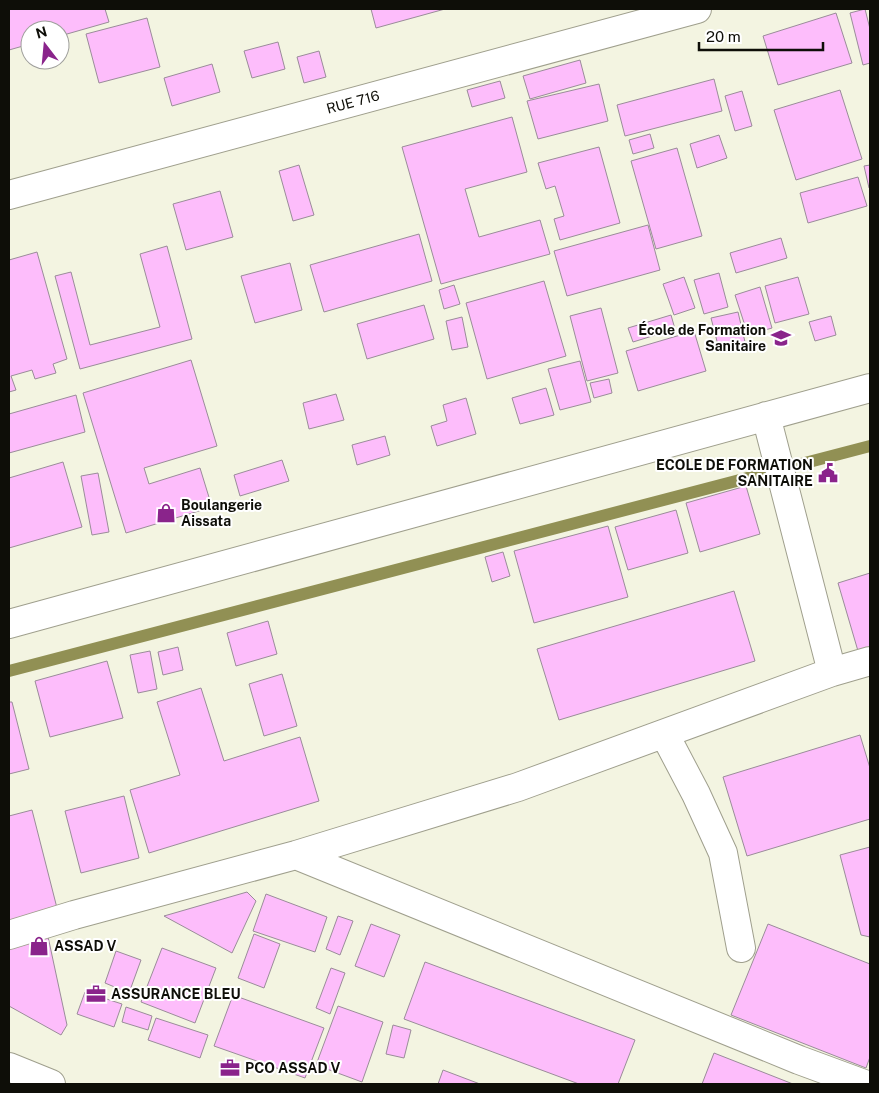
<svg xmlns="http://www.w3.org/2000/svg" width="879" height="1093" font-family="'Public Sans',sans-serif">
	<rect width="100%" height="100%" fill="#f3f4e1"/>
	<g fill="none" stroke-linecap="round" stroke-linejoin="round">
		<!-- stream -->
		<path stroke="#919054" stroke-width="12" d="M9,671L870,446"/>
	</g>
	<!-- building -->
	<path fill="#fdbdfb" stroke="#9a8c99" d="M9,9H105L109,22L60,36V30H30V44L9,50Z
		M371,9H445L376,28Z
		M865,9L870,29V63L863,65L850,13Z
		M836,13L852,63L778,85L763,36Z
		M147,18L160,67L99,83L86,34Z
		M278,42L285,69L252,78L244,51Z
		M319,51L326,77L304,83L297,57Z
		M580,60L586,83L530,99L523,76Z
		M212,64L220,92L172,106L164,78Z
		M714,79L722,111L625,136L617,105Z
		M500,81L505,98L472,107L467,90Z
		M599,84L608,121L538,139L527,101Z
		M840,90L862,159L796,180L774,110Z
		M742,91L752,126L735,131L725,96Z
		M512,117L527,172L465,189L479,237L540,220L550,254L441,284L402,147Z
		M650,134L654,148L633,154L629,140Z
		M719,135L727,158L697,168L690,144Z
		M599,147L620,223L560,240L554,219L564,216L555,186L546,189L538,163Z
		M677,148L702,236L656,249L631,161Z
		M299,165L314,215L293,221L279,171Z
		M870,165V187L869,188L864,166Z
		M858,177L867,206L808,223L800,193Z
		M220,191L233,237L186,250L173,204Z
		M648,225L660,270L567,296L554,251Z
		M419,234L432,281L324,312L310,265Z
		M781,238L787,258L736,273L730,253Z
		M167,246L192,339L80,369L55,276L71,272L90,345L160,327L140,254Z
		M37,252L67,359L53,364L56,373L35,379L32,370L11,376L16,390L9,392V260Z
		M290,263L302,310L255,323L241,276Z
		M719,273L728,307L704,314L694,280Z
		M684,277L695,308L674,315L663,284Z
		M798,277L809,314L775,323L765,286Z
		M544,281L566,356L487,379L466,303Z
		M454,285L460,304L444,309L439,290Z
		M760,287L772,328L748,335L735,295Z
		M424,305L434,339L367,359L357,324Z
		M601,308L618,373L587,381L570,316Z
		M738,312L745,342L719,349L711,318Z
		M671,315L675,329L633,342L628,328Z
		M831,316L836,335L815,341L809,322Z
		M462,317L468,347L452,350L446,321Z
		M694,331L706,371L638,391L626,351Z
		M191,360L217,446L144,468L149,484L200,468L212,507L126,533L83,393Z
		M580,361L591,402L560,410L548,369Z
		M609,379L612,393L594,398L590,383Z
		M546,388L554,415L520,424L512,398Z
		M336,394L344,420L309,429L303,403Z
		M76,395L85,432L9,453V414Z
		M466,398L476,434L437,446L431,426L447,421L443,405Z
		M385,436L390,455L357,465L352,445Z
		M282,460L289,481L240,496L234,475Z
		M63,462L82,527L9,548V478Z
		M98,473L109,532L92,535L81,476Z
		M746,486L760,534L700,552L686,503Z
		M676,510L688,553L628,570L615,527Z
		M608,526L628,597L534,623L514,551Z
		M503,552L510,576L492,582L485,557Z
		M870,573V647L858,651L838,583Z
		M734,591L755,661L559,720L537,649Z
		M268,621L277,654L236,666L227,633Z
		M178,647L183,670L163,675L158,652Z
		M150,651L157,689L138,693L130,655Z
		M107,661L123,718L50,737L35,681Z
		M282,674L297,726L264,736L249,684Z
		M201,688L224,761L300,737L319,801L149,853L130,790L180,775L157,702Z
		M9,702H12L29,769L9,774Z
		M860,735L870,768V819L747,856L723,777Z
		M124,796L139,858L81,873L65,811Z
		M32,810L57,908L9,921V816Z
		M870,847V937L861,935L840,855Z
		M247,892L256,901L232,953L164,916Z
		M266,894L327,917L315,952L253,931Z
		M338,916L353,921L340,955L326,949Z
		M371,924L400,935L384,977L355,966Z
		M768,924L870,964V1057L866,1068L731,1015Z
		M47,932L67,1025L61,1035L9,1006V947Z
		M254,934L280,944L264,988L238,978Z
		M162,948L216,968L195,1023L141,1002Z
		M116,951L141,960L129,993L105,983Z
		M425,962L635,1040L618,1084H579L404,1019Z
		M331,968L345,973L330,1014L316,1008Z
		M85,992L122,1004L114,1027L77,1014Z
		M233,995L324,1028L305,1078L214,1046Z
		M338,1006L383,1022L362,1082L316,1065Z
		M126,1007L152,1016L148,1030L122,1022Z
		M156,1018L208,1035L200,1058L148,1040Z
		M393,1025L411,1030L404,1058L386,1054Z
		M714,1053L793,1084H702Z
		M443,1070L480,1084H438Z"/>
	<g fill="none" stroke-linecap="round" stroke-linejoin="round">
		<defs>
			<path id="street" d="M9,195L697,9
				M766,416L832,672
				M9,624L870,388
				M665,735L696,794L723,853L741,948
				M296,855L799,1060L864,1084
				M9,935L74,915L296,855L518,787L832,672L870,661"/>
			<path id="secondary" d="M9,1067L51,1084"/>
		</defs>
		<!-- street casing -->
		<use href="#street" stroke="#9f9f8d" stroke-width="30"/>
		<!-- secondary casing -->
		<use href="#secondary" stroke="#9f9f8d" stroke-width="30"/>
		<!-- street -->
		<use href="#street" stroke="#fff" stroke-width="28"/>
		<!-- secondary -->
		<use href="#secondary" stroke="#fff" stroke-width="28"/>
	</g>
	<!-- icons -->
	<defs>
		<symbol id="university-bare" viewBox="-9 -9 18 18"><path d="M0-5L7-2L0 1L-7-2ZM-4 1L0 2.5L4 1V4Q0 6-4 4Z" fill="#8a248b" stroke="#fff" stroke-width="2.5" paint-order="stroke"/></symbol>
		<symbol id="civic-bare" viewBox="-9 -9 18 18"><path d="M-.6-6.5H3V-4.5H.6V-3L4-1V1h2V6H-6V1h2V-1L-.6-3ZM-1.2 2.5V6h2.4V2.5Z" fill="#8a248b" stroke="#fff" stroke-width="2.5" paint-order="stroke"/></symbol>
		<symbol id="shop-bare" viewBox="-9 -9 18 18"><path d="M-5-2.5h2.3a2.7 3.5 0 0 1 5.4 0H5L5.5 6h-11ZM-1.5-2.5h3a1.5 2.3 0 0 0-3 0Z" fill="#8a248b" stroke="#fff" stroke-width="2.5" paint-order="stroke"/></symbol>
		<symbol id="office-bare" viewBox="-9 -9 18 18"><path d="M-6-3h4V-5.5h4V-3h4V5H-6ZM-1-4.5V-3h2v-1.5ZM-6 0V1H6V0Z" fill="#8a248b" stroke="#fff" stroke-width="2.5" paint-order="stroke"/></symbol>
	</defs>
	<g fill-rule="evenodd">
		<use href="#university-bare" x="767" y="324" width="28" height="28"/>
		<use href="#civic-bare" x="814" y="459" width="28" height="28"/>
		<use href="#shop-bare" x="152" y="499" width="28" height="28"/>
		<use href="#shop-bare" x="25" y="932" width="28" height="28"/>
		<use href="#office-bare" x="82" y="980" width="28" height="28"/>
		<use href="#office-bare" x="216" y="1054" width="28" height="28"/>
	</g>
	<g text-anchor="middle" dominant-baseline="central" stroke-width="4" stroke-linejoin="round" paint-order="stroke">
		<!-- street labels -->
		<g font-size="14" fill="#0e0e08" stroke="#fff">
			<text transform="translate(353 102) rotate(-15)">RUE 716</text>
		</g>
		<!-- poi labels -->
		<g font-size="14" font-weight="bold" fill="#0e0e08" stroke="#fff" text-anchor="start">
			<text x="766" y="330" text-anchor="end">École de Formation<tspan x="766" dy="16">Sanitaire</tspan></text>
			<text x="813" y="465" text-anchor="end">ECOLE DE FORMATION<tspan x="813" dy="16">SANITAIRE</tspan></text>
			<text x="181" y="505">Boulangerie<tspan x="181" dy="16">Aissata</tspan></text>
			<text x="54" y="946">ASSAD V</text>
			<text x="111" y="994">ASSURANCE BLEU</text>
			<text x="245" y="1068">PCO ASSAD V</text>
		</g>
	</g>
	<!-- border -->
	<rect width="879" height="1093" fill="none" stroke="#0e0e08" stroke-width="20"/>
	<!-- north arrow -->
	<g transform="translate(45 45) rotate(344)"><circle r="24" fill="#ffffff" stroke="#9f9f9c"/>
	<path d="M0-4L9 19L0 12L-9 19Z" fill="#8a248b"/>
	<text y="-8" font-size="14" font-weight="bold" text-anchor="middle" fill="#0e0e08">N</text>
	</g>
	<!-- scale -->
	<path d="M699 42v8h124v-8" fill="none" stroke="#0e0e08" stroke-width="2.5"/>
	<text x="706" y="42" font-size="15" fill="#0e0e08" stroke="#ffffff" stroke-width="4" paint-order="stroke">20 m</text>
</svg>
